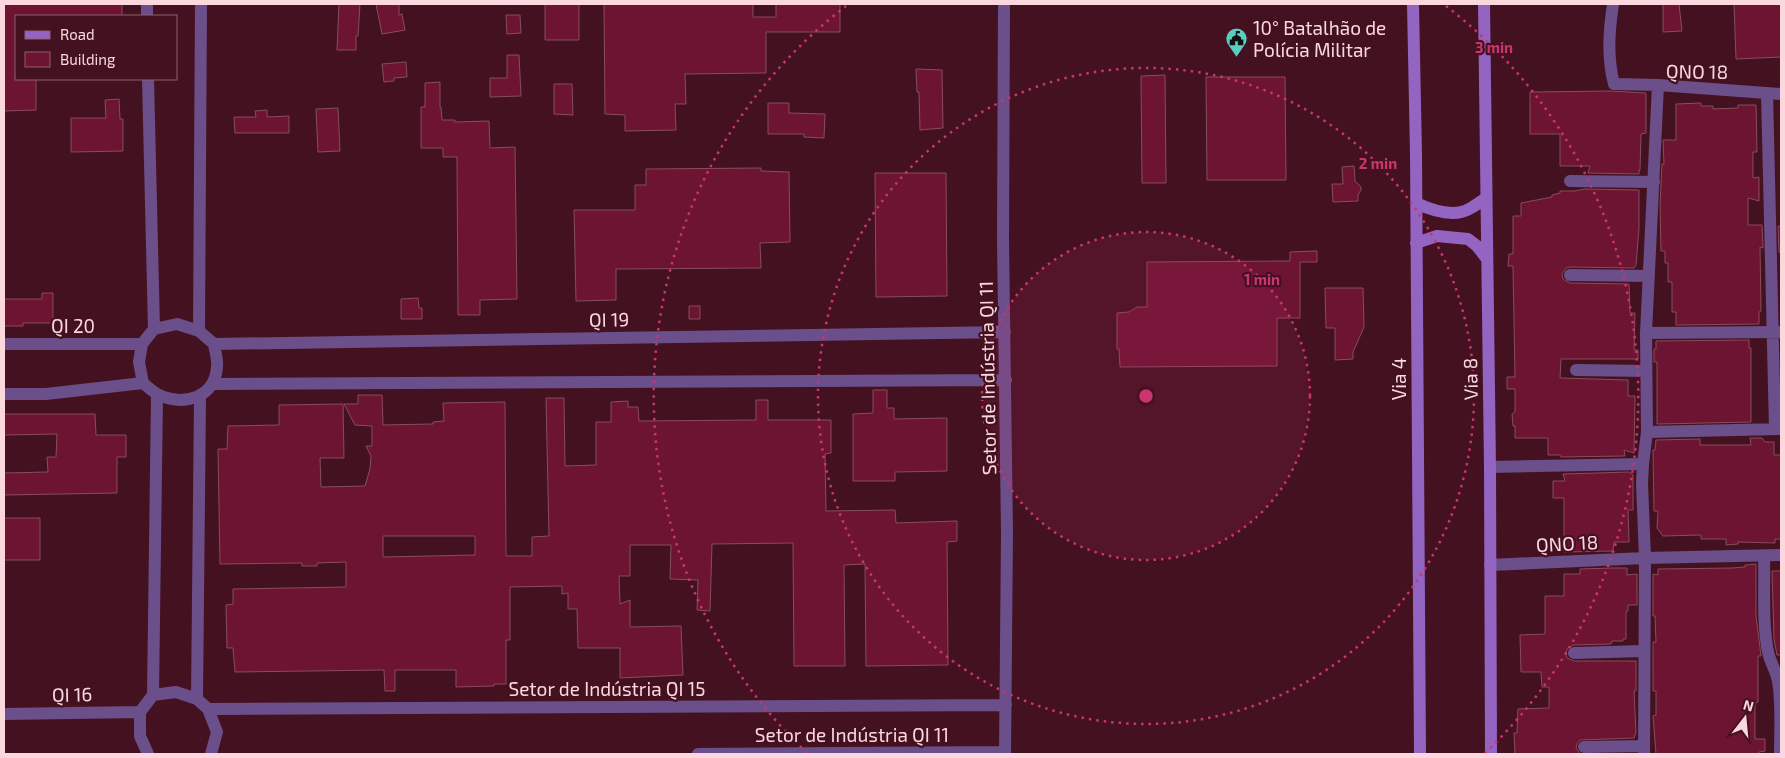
<svg xmlns="http://www.w3.org/2000/svg" width="1785" height="758" font-family="'Exo 2',sans-serif">
	<rect width="100%" height="100%" fill="#441121"/>
	<!-- building -->
	<path fill="#6d1433" stroke="#884d5b" fill-rule="evenodd" d="M4,4H122V16H16V79H36V110L4,111Z
		M339,4H360L358,36H356V50H337Z
		M376,4H399V15L402,14L405,30L382,34Z
		M545,4H579V40H545Z
		M604,4H753V17H776V4H840V32H766V73L685,74L686,104H675L676,130L625,131V115L605,114Z
		M1663,4H1679L1682,31L1663,32Z
		M1734,4H1781V57L1736,59Z
		M506,15H520L521,33L507,34Z
		M507,55H519L521,96L490,97V78H507Z
		M406,62L407,77L394,78V81L384,82L382,64Z
		M916,69L942,70L943,128L920,130L919,92H917Z
		M1165,75L1166,183H1142L1141,76Z
		M1206,77H1285L1286,180H1207Z
		M440,82V107H441L442,120H455V122L489,121L490,148L515,147L517,299L480,300V315H458L457,157H443V148H421V107H425V83Z
		M554,84H572L573,115L554,114Z
		M1610,91L1646,93V133L1641,134L1640,170H1639V174L1588,173L1590,166H1560V134H1530V92Z
		M119,99L120,119H123V151L71,152V118H106L105,100Z
		M768,103H789V113L825,114L824,138L804,137V134H768Z
		M1701,103V106H1713V109L1738,108V105H1756L1757,152H1753V178L1759,177V201L1748,198V225H1762L1763,248L1760,247L1761,311L1759,312V324L1676,325V312H1672V282H1668V263H1665V251H1661L1660,204L1662,164H1664L1663,140H1676V104Z
		M338,108L340,151L318,152L316,109Z
		M267,110V117L289,116V133H235L234,117H256L255,111Z
		M1354,166L1355,181L1361,187V190L1358,195V201L1333,202L1332,184H1343L1342,167Z
		M761,168V171L789,172L790,242L760,243L761,268L616,269V300L576,301L574,210H635V185H646V169Z
		M875,173H946L947,296L876,297Z
		M1584,189L1639,190V228L1636,265L1634,268L1570,267L1566,268L1562,274L1563,279L1570,283L1629,284L1630,313H1635L1634,350H1638V359H1561L1560,378L1628,380V396H1635L1634,453L1624,450L1625,456L1561,457L1560,455H1548V438H1515V426H1513L1512,414L1515,412V389H1507V377H1515L1513,266H1508L1509,254H1513V216H1521V203L1552,197V195L1560,193V191H1575Z
		M1778,226H1781V253L1779,252Z
		M1317,251V262H1300V318H1277V366L1120,367L1119,349H1117V313L1129,312L1137,307H1147V262L1290,261V252Z
		M1325,288H1363L1364,327L1353,352V359L1335,360V328H1326Z
		M42,293H53V323H23V326H4V299H42Z
		M418,298L419,308H422V319H401V299Z
		M689,306H700V319H689Z
		M1749,340V348H1751V422L1657,424V362H1654V349H1656V341Z
		M873,390H887V408H894V419L947,418V471L895,472V481H853V414L873,413Z
		M358,395H382L383,425L433,424V422L444,421L443,403L505,402L506,556H532V537L549,536L546,398H564L565,466L596,465V422H611V402L628,401V407H638L639,421L756,420V400H768V420H831V453L825,454L826,511L895,510L896,523L957,521V541L947,542L948,665L866,666L865,564L844,565L845,666H794L793,543L712,544L710,611L697,610L698,580L670,579L671,545H630V576H619L620,604L630,600V627L681,626L683,675L620,678V648H578L577,609H568V593L562,594V586L510,587V640H506V684H494V686L456,687V670H395V691H385L384,670L235,672L233,648H227L226,605L233,604V589L346,587V562L317,563V566H302V563L220,564L218,449H227L228,426L279,425V405L343,404L344,458H320L321,487L365,486L370,469L371,456L366,446H372V426L355,425L344,404H358ZM383,536H475V555L383,557Z
		M4,414H95L96,435H126V457H117V493L4,495V473L48,472L47,457H56L57,434L4,435Z
		M1750,438H1762L1765,442H1774V455H1781V539H1775V543L1738,542V544L1726,545V539H1701V535L1663,536L1657,528L1658,511H1654L1653,450H1655L1656,440L1700,439V445H1751Z
		M1629,472L1633,475V510H1628L1629,542H1614L1613,551L1564,552V498H1553V481H1565L1563,474Z
		M4,518H40V560H4Z
		M1756,564V616L1761,656H1758V702L1755,703V739H1765V751L1759,752V754H1656L1653,716L1656,715V691H1653V642H1656L1655,616H1653V574L1658,575V569L1732,568L1745,567V565Z
		M1612,568H1627V575L1637,574V605H1628V611H1626V639H1623V641H1612L1611,644L1573,645L1567,649L1566,654L1567,658L1574,661H1636V691H1634L1636,732L1634,738L1580,740L1577,744L1576,748L1580,754H1515L1514,733H1517L1518,709L1549,708V687H1542L1541,672H1521L1520,635L1545,634V596H1564V574H1580V569Z
		M1772,571H1781V655H1777L1774,639Z"/>
	<g fill="none" stroke-linecap="round" stroke-linejoin="round">
		<!-- street -->
		<path stroke="#6b4f8a" stroke-width="12" d="M147,4V16
			M1004,4L1003,240L1007,533L1005,754
			M1613,4C1609,31 1607,57 1614,84L1658,85L1781,94
			M148,79L154,329
			M1767,93L1775,429
			M1570,181L1654,182
			M1570,275L1649,276
			M199,331L177,324L154,329L142,344L139,362L143,383C148,387 153,392 159,395C184,406 215,398 217,367C218,360 215,351 214,344L199,331L201,4
			M1646,333L1781,332
			M4,344H142
			M214,344L1005,332
			M1576,370L1646,371
			M213,384L1006,380
			M4,394H46L143,383
			M1647,432L1781,429
			M1490,467L1643,464
			M1764,556C1765,587 1762,621 1768,652C1770,662 1776,670 1778,681C1782,705 1780,730 1780,754
			M1490,565L1645,558L1781,555
			M1574,653L1643,651
			M153,695L157,395
			M197,699L200,397
			M208,709L1006,705
			M4,714L140,712
			M1584,747L1643,746
			M148,754L140,736V712L153,695L176,692L197,699L208,709L217,732L211,754
			M698,754L1005,752
			M1644,754L1645,558L1642,484L1643,464L1647,432L1646,333L1658,85"/>
		<!-- secondary -->
		<path stroke="#9364c2" stroke-width="12" d="M1413,4L1416,154L1420,754
			M1484,4L1490,467L1491,754
			M1416,203C1431,210 1453,218 1469,209C1475,206 1480,202 1486,198
			M1416,243L1437,236L1468,239L1477,246L1487,259"/>
	</g>
	<!-- distance rings -->
	<circle cx="1146" cy="396" r="164" fill="#cb356f" fill-opacity=".12"/>
	<g fill="none" stroke="#cb356f" stroke-width="2.5" stroke-dasharray="2.5 5">
		<circle cx="1146" cy="396" r="164"/>
		<circle cx="1146" cy="396" r="328"/>
		<path d="M807 753A492 492 0 0 1 846 6M1446 6A492 492 0 0 1 1485 753"/>
	</g>
	<!-- icons -->
	<defs>
		<symbol id="civic-pin" viewBox="-11 -11 22 30"><path d="M0 17L-7.5 6A9.5 9.5 0 1 1 7.5 6Z" fill="#57cec1" stroke="#441121"/><path d="M-.6-6.5H3V-4.5H.6V-3L4-1V1h2V6H-6V1h2V-1L-.6-3ZM-1.2 2.5V6h2.4V2.5Z" fill="#111"/></symbol>
	</defs>
	<g fill-rule="evenodd">
		<use href="#civic-pin" x="1224" y="26" width="25" height="34"/>
	</g>
	<g text-anchor="middle" dominant-baseline="central" stroke-width="4.5" stroke-linejoin="round" paint-order="stroke">
		<!-- poi labels -->
		<g font-size="19" fill="#fbd8de" stroke="#441121" text-anchor="start">
			<text x="1253" y="27">10° Batalhão de<tspan x="1253" dy="22">Polícia Militar</tspan></text>
		</g>
		<!-- street labels -->
		<g font-size="19" fill="#fbd8de" stroke="#441121">
			<text transform="translate(1697 71) rotate(1)">QNO 18</text>
			<text transform="translate(609 319) rotate(-1)">QI 19</text>
			<text x="73" y="325">QI 20</text>
			<text transform="translate(987 378) rotate(-91)">Setor de Indústria QI 11</text>
			<text transform="translate(1398 379) rotate(-90)">Via 4</text>
			<text transform="translate(1470 379) rotate(-91)">Via 8</text>
			<text transform="translate(1567 543) rotate(-3)">QNO 18</text>
			<text x="607" y="688">Setor de Indústria QI 15</text>
			<text transform="translate(72 694) rotate(-1)">QI 16</text>
			<text x="852" y="734">Setor de Indústria QI 11</text>
		</g>
	</g>
	<circle cx="1146" cy="396" r="8" fill="#cb356f" stroke="#441121" stroke-width="2.5"/>
	<g font-size="15" text-anchor="middle" font-weight="bold" fill="#cb356f" stroke="#441121" stroke-width="4.5" stroke-linejoin="round" paint-order="stroke">
		<text x="1494" y="53">3 min</text>
		<text x="1378" y="169">2 min</text>
		<text x="1262" y="285">1 min</text>
	</g>
	<!-- border -->
	<rect width="1785" height="758" fill="none" stroke="#fbd8de" stroke-width="10"/>
	<!-- legend -->
	<rect x="15" y="15" width="162" height="65" fill="#441121" stroke="#8d616d"/>
	<rect x="25" y="31" width="25" height="8" fill="#9364c2" stroke="#8d616d"/>
	<text x="60" y="40" font-size="15" fill="#fbd8de">Road</text>
	<rect x="25" y="52" width="25" height="15" fill="#6d1433" stroke="#8d616d"/>
	<text x="60" y="65" font-size="15" fill="#fbd8de">Building</text>
	<!-- north arrow -->
	<g transform="translate(1745 718) rotate(16)" stroke="#441121" stroke-width="4" paint-order="stroke">
	<path d="M0-4L9 19L0 12L-9 19Z" fill="#fbd8de"/>
	<text y="-8" font-size="14" font-weight="bold" text-anchor="middle" fill="#fbd8de">N</text>
	</g>
</svg>
